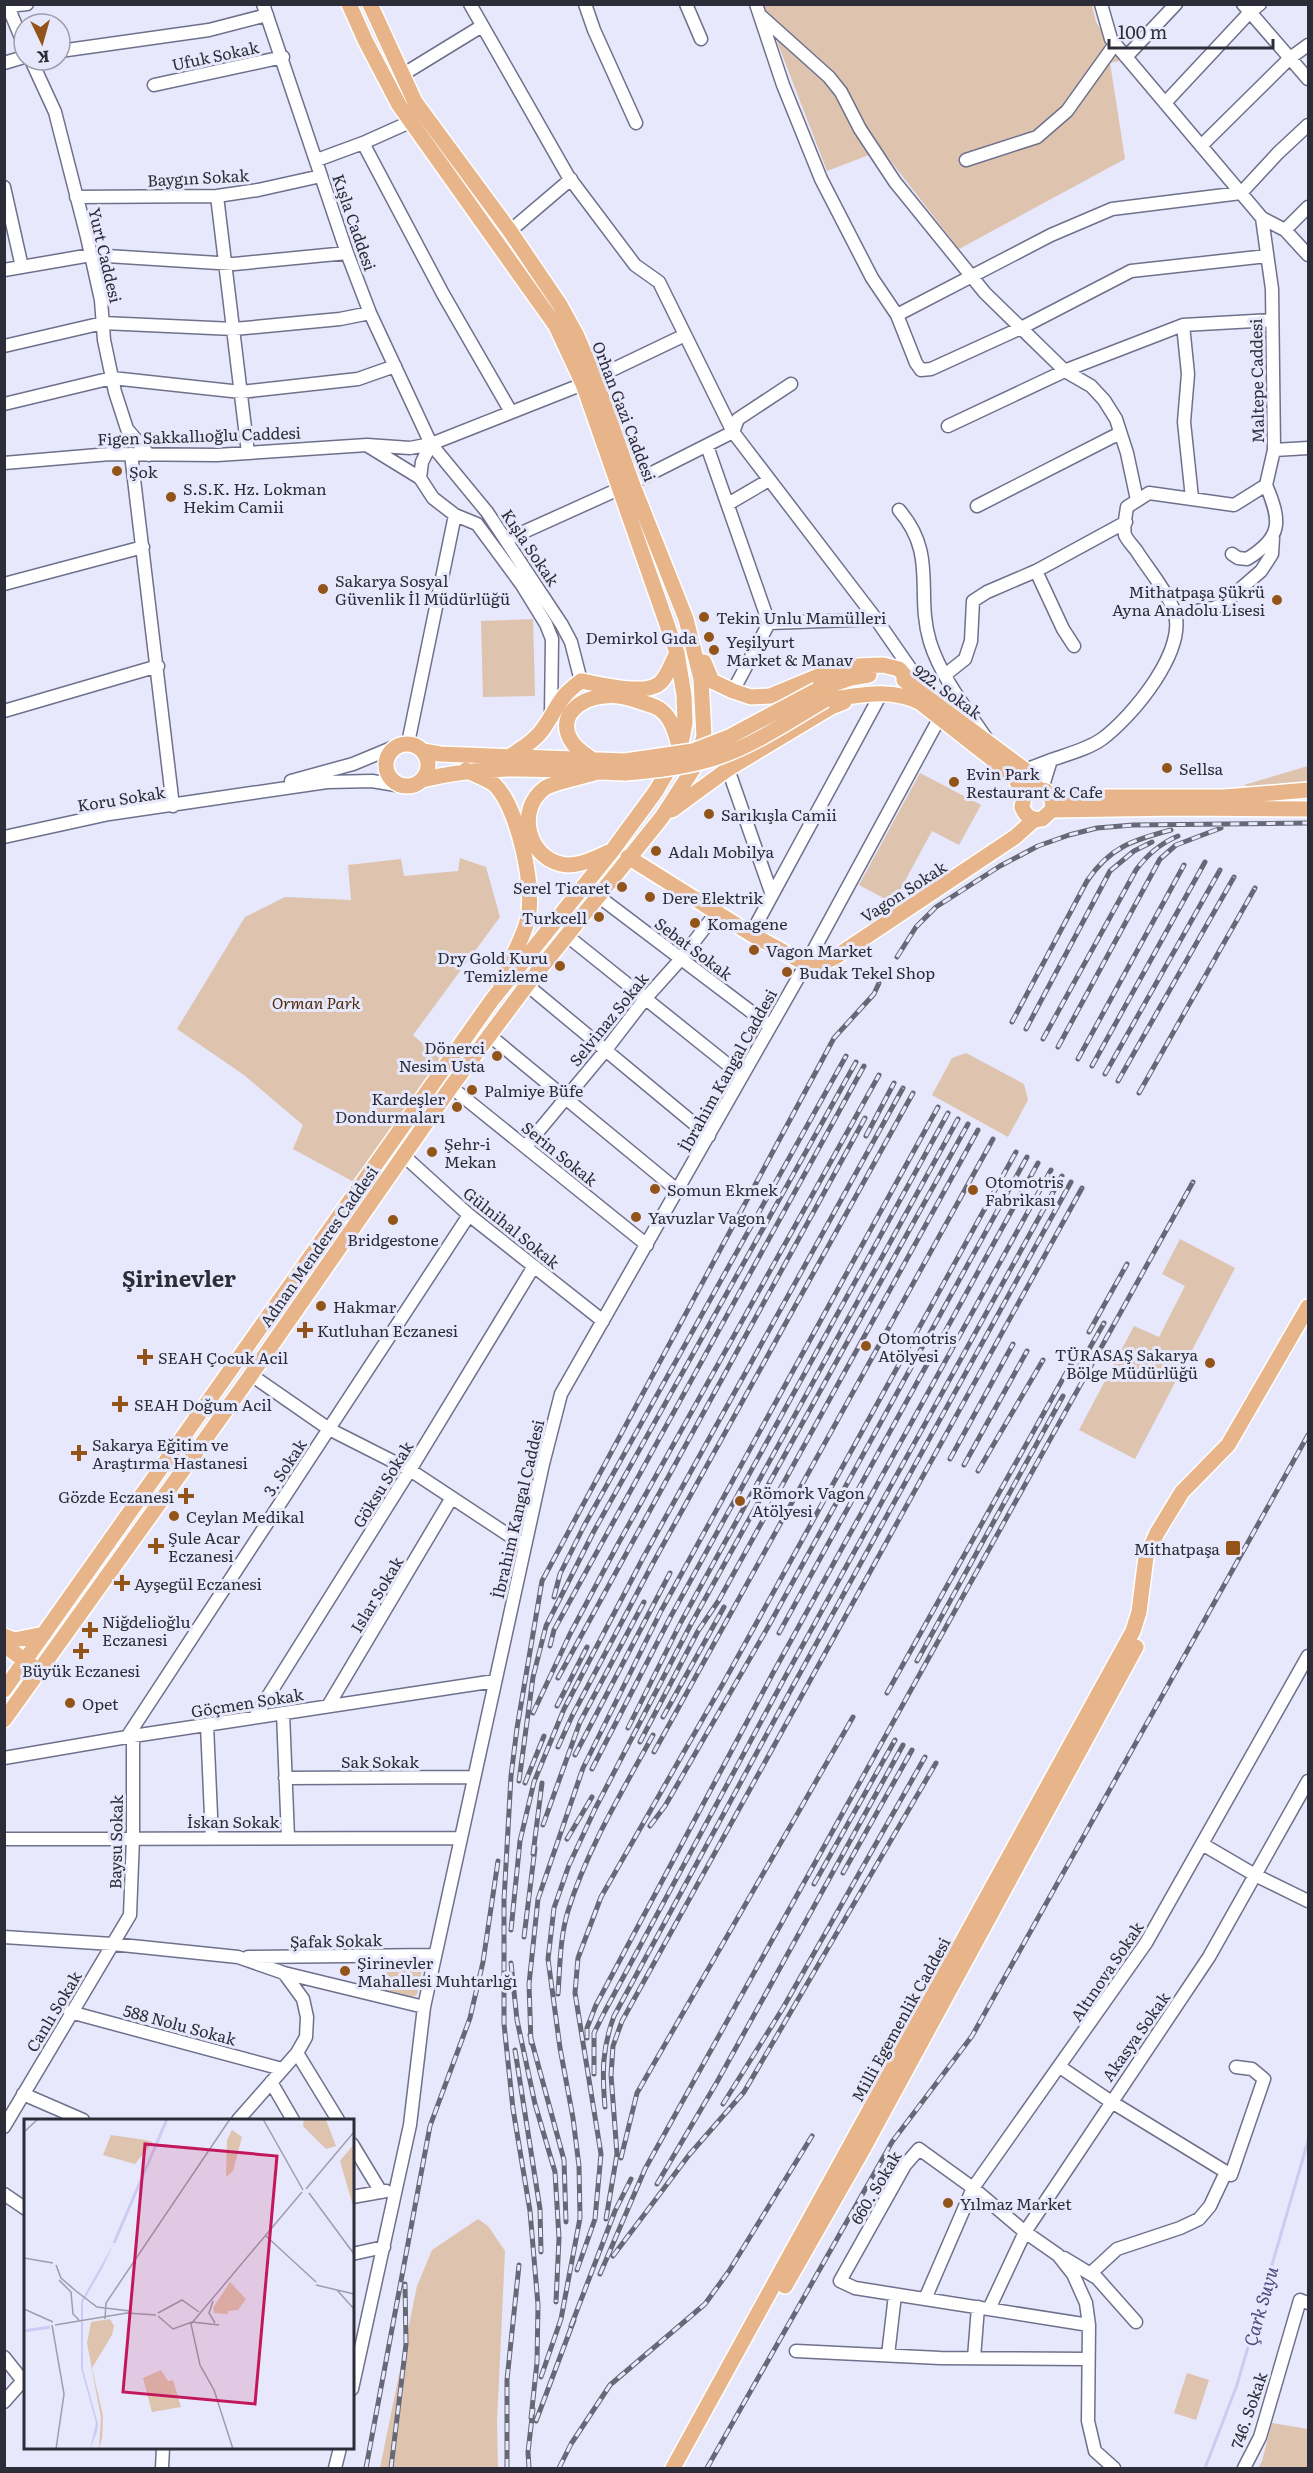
<svg xmlns="http://www.w3.org/2000/svg" width="1313" height="2473" font-family="Literata,serif">
	<rect width="100%" height="100%" fill="#e7e8fb"/>
	<!-- green -->
	<path fill="#dec3af" d="M763,5H1092L1096,22L1120,61L1110,63L1125,159L959,249L882,150L827,171Z
		M533,619L535,696L483,697L481,621Z
		M1308,766V781L1252,788L1244,785Z
		M920,773L981,805L959,845L932,831L893,903L859,885Z
		M460,858L486,867L500,917L413,1035L440,1059L354,1182L293,1149L303,1125L244,1075L177,1029L245,917L285,897L351,900L348,865L401,859L404,876L458,871Z
		M966,1053L1024,1084L1028,1100L1008,1137L932,1095L952,1058Z
		M1180,1239L1235,1268L1135,1459L1079,1430L1134,1326L1159,1337L1185,1286L1162,1274Z
		M383,1964L423,1965L417,1995L405,1999L385,1993Z
		M478,2219L488,2226L505,2251L497,2422L498,2468H380L417,2286L432,2250Z
		M1187,2373L1209,2380L1196,2420L1174,2413Z
		M1272,2423L1308,2429V2468H1258L1262,2461Z"/>
	<g fill="none" stroke-linecap="round" stroke-linejoin="round">
		<!-- stream -->
		<path stroke="#cbcbf3" stroke-width="3" d="M1205,2468L1237,2385L1308,2141"/>
		<defs>
			<path id="minor" d="M7,4L24,45
				M263,4L347,253L370,313L431,444L487,512L562,625L571,642L581,681
				M470,4L568,176L635,265L659,282L733,432L876,619L928,694
				M585,4L594,30L636,123
				M686,4L701,39
				M756,4L783,85L821,179L872,278L897,315L916,363L921,370L931,369L1021,328L1131,271L1267,256
				M1243,4L1308,79
				M8,6L27,4
				M761,16L829,77L841,92L860,129L895,182L985,293L1065,371L1091,386L1104,400L1116,419L1127,453L1137,500
				M60,51L209,30L267,15
				M1126,57L1176,4
				M31,60L55,112L87,237L101,300L104,340L115,392L127,429L149,455
				M4,63L24,57
				M402,75L482,26
				M154,85L283,57
				M1165,103L1250,12L1260,4
				M363,143L443,294L511,412
				M1201,146L1290,58L1308,45
				M317,160L363,143L410,122
				M966,160L1037,137L1067,111L1115,44
				M4,187L22,267
				M217,196L248,453
				M76,197L217,196L258,190L321,176
				M1262,218L1285,230L1308,255
				M1285,230L1308,207
				M510,231L571,179
				M4,270L91,255L234,264L347,253
				M897,315L1051,235L1112,209L1241,193L1278,153L1308,125
				M1183,325L1188,374L1184,422L1192,498
				M4,346L103,323L234,329L340,319L370,313
				M595,378L685,335
				M4,404L112,378L241,392L358,379L395,366
				M948,426L1069,369L1183,325L1272,320
				M368,446L420,478L433,498L455,515L477,524L522,585L546,624L552,639L551,714
				M707,446L769,623
				M1274,450L1308,448
				M131,454L173,806
				M4,463L110,454L217,455L367,445L410,448L431,444L583,384
				M420,478L422,462L431,444
				M632,483L733,432L738,419L791,384
				M728,504L769,480
				M977,506L1120,433
				M899,510C938,555 915,593 930,642C941,677 966,708 986,738
				M506,540L621,488
				M1232,554L1238,558L1247,559C1283,537 1281,521 1266,485
				M1036,571L1063,629L1074,646
				M4,584L143,547
				M1197,611L1214,608L1223,604L1261,571L1272,554L1273,538
				M945,675L965,659L971,641L973,601L987,592L1036,571L1126,522
				M733,691L769,623L876,619
				M4,711L158,666
				M408,743L455,515
				M728,769L772,895
				M1025,770L1051,760
				M291,781L353,764L394,747
				M1042,789L1051,760C1068,754 1088,749 1102,739C1132,717 1191,647 1173,608C1164,587 1148,569 1136,550C1133,546 1127,540 1125,535C1123,527 1126,515 1127,507L1149,493L1234,505L1266,485L1274,450L1272,289L1262,218L1111,39L1101,4
				M4,837L109,814L327,782L372,781L402,786
				M598,896L770,1026
				M751,934L881,694
				M566,935L742,1076
				M527,985L709,1136
				M489,1035L677,1190
				M451,1087L647,1245
				M526,1146L605,1051L645,999L680,960L716,913
				M403,1155L469,1215L603,1321
				M251,1375L329,1429L410,1470L525,1546
				M328,1706L451,1499
				M283,1713L288,1838
				M255,1717L410,1470L534,1266
				M207,1725L212,1838
				M127,1737L469,1215
				M4,1758L133,1736L495,1681
				M285,1778L474,1777
				M4,1839L461,1838
				M1202,1844L1255,1875L1308,1901
				M4,1937L112,1944L238,1957L284,1973L424,2007
				M248,1957L435,1955
				M70,2012L282,2069
				M297,2053L338,2120
				M1060,2067L1110,2101L1231,2175L1264,2079L1252,2069L1236,2067
				M271,2082L293,2120
				M23,2094L83,2120
				M238,2120L297,2053L306,2037L307,2017L303,1999L284,1973
				M4,2127L130,1915L133,1838V1736
				M352,2144L381,2192
				M4,2194L26,2209
				M352,2197L386,2191
				M352,2254L384,2247
				M1064,2258L1097,2278L1136,2322
				M1091,2273L1117,2249L1180,2228L1199,2219L1210,2206L1226,2172
				M925,2299L973,2188L1146,1943L1308,1656
				M989,2309L1025,2232L1209,1957L1308,1781
				M1089,2325L855,2288L840,2281L905,2165L919,2149L973,2188L1025,2232L1058,2255L1073,2274L1086,2303L1089,2325L1088,2421L1095,2451L1114,2468
				M796,2351L940,2358L1088,2359
				M888,2355L895,2295
				M4,2357L23,2381
				M974,2358L978,2307
				M352,2389L410,2125L424,2007L543,1464L561,1394L806,964L939,719
				M4,2402L26,2377
				M162,2468L163,2448
				M335,2468L340,2448
				M1244,2468L1260,2437L1300,2300L1308,2303"/>
			<path id="major" d="M704,662L712,681L733,691L751,697L770,696L831,671L857,666L883,665L899,669L912,684
				M904,680L1025,770L1038,789
				M817,690L851,678L869,675
				M825,700C857,696 891,687 921,703L1015,777L1024,797L1022,807C1026,817 1032,821 1042,819L1052,810L1053,801L1046,791L1035,789L1024,797
				M386 765a21 21 0 1 1 42 0a21 21 0 1 1-42 0Z
				M423,751L440,754L625,761
				M512,755C524,747 537,739 545,726C559,705 559,697 581,681C600,684 647,697 661,682C668,675 672,662 677,653
				M593,760C585,754 577,750 572,742C555,716 581,698 604,696C617,694 629,698 641,702C648,704 657,706 662,711C673,720 676,736 680,749
				M466,770C475,775 488,779 495,785C518,808 535,887 528,918C523,940 509,962 500,982
				M598,772C586,776 554,782 545,788C516,809 527,856 561,864C577,868 595,858 609,852
				M422,780C493,762 555,771 626,773
				M1051,797H1224L1308,790
				M672,810L728,769L831,707L844,702
				M1052,810L1181,808L1308,809
				M628,857L751,934L806,964L823,963L837,956L1015,837L1035,819
				M4,1636L14,1640L44,1634
				M4,1645L32,1666
				M4,1690L492,1000L612,851L656,791L680,750L685,723L684,695L677,653L583,384L556,326L399,105L365,40L349,4
				M4,1720L251,1375L451,1087L527,985L662,817L693,769L704,737L701,679L686,619L632,483L595,378L576,334L560,305L510,231L415,102L370,4
				M785,2286L863,2149L1136,1647
				M673,2468L1133,1631L1139,1612L1146,1557L1157,1533L1182,1492L1228,1445L1308,1307"/>
		</defs>
		<!-- minor casing -->
		<use href="#minor" stroke="#6f708c" stroke-width="15"/>
		<!-- major casing -->
		<use href="#major" stroke="#fff" stroke-width="18"/>
		<!-- minor -->
		<use href="#minor" stroke="#fff" stroke-width="12"/>
		<!-- major -->
		<use href="#major" stroke="#e8b58a" stroke-width="15"/>
		<defs>
			<path id="rail" d="M897,957L916,927L936,907L1000,866L1038,846L1069,835L1097,828L1133,825L1308,823
				M1012,1022L1087,881C1110,847 1133,840 1171,830
				M1026,1029L1110,871L1134,851L1152,842
				M1043,1039L1136,870C1147,855 1161,843 1178,836
				M1058,1047L1160,859L1176,845L1221,828
				M1078,1059L1184,865
				M1092,1066L1205,862
				M1105,1074L1220,870
				M1118,1081L1234,877
				M1139,1093L1255,888
				M866,1136L894,1083
				M1089,1332L1127,1264
				M1076,1372L1104,1323
				M950,1459L1013,1344
				M964,1465L1027,1351
				M978,1471L1043,1360
				M554,1597L560,1574L584,1526L846,1056
				M779,1633L1038,1163
				M550,1646L554,1630L864,1066
				M917,1661L1063,1396
				M558,1678L865,1118
				M887,1693L1079,1350
				M557,1706L587,1647
				M533,1713L570,1634L618,1544L879,1075
				M663,1717L724,1607
				M628,1728L681,1622L958,1119
				M640,1742L698,1631L719,1600L978,1130
				M558,1747L572,1716L653,1563L913,1093
				M654,1752L993,1139
				M575,1755L670,1573
				M592,1769L671,1616L948,1113
				M519,1781L533,1677L546,1626L594,1531L856,1062
				M525,1783L544,1736
				M543,1825L580,1722L644,1602
				M650,1826L665,1806L768,1627L1027,1157
				M567,1839L592,1797
				M533,1854L542,1783
				M843,1873L912,1750
				M814,1884L895,1740
				M511,1930L520,1841L534,1782L564,1709L643,1558L903,1088
				M524,1937L535,1848
				M511,1963L517,2020L535,2104L555,2172L559,2238L556,2302
				M558,1994C560,1966 560,1937 568,1911C587,1849 622,1792 653,1735
				M530,2035L564,2160L566,2222
				M587,2038V2028L596,2005L773,1673L1051,1170
				M531,2043L529,1984L538,1899L583,1768L661,1611L938,1107
				M515,2050L540,2209L541,2252
				M594,2074V2033L605,2011L784,1679L1062,1176
				M723,2104L783,2008L925,1757
				M605,2107C602,2072 602,2049 614,2016L794,1684L1071,1182
				M621,2158L637,2093L853,1717
				M657,2184L717,2082L903,1745
				M606,2219L617,2154L611,2075L613,2046L622,2021L1082,1188
				M613,2256L689,2155L744,2092L936,1763
				M577,2270L595,2219L601,2154L575,1993L578,1958L601,1897L725,1680L1016,1152
				M600,2274L645,2169L1193,1182
				M571,2326L615,2211L631,2179
				M541,2377L561,2319L580,2218L579,2166L573,2118L560,2048L548,1959L554,1908L569,1865L595,1809L690,1626L968,1124
				M531,2418L537,2362L538,2305L530,2211L513,2109L504,2024V1900L511,1776L517,1728L542,1581L834,1038L874,994L879,983
				M536,2421L574,2320
				M366,2468L430,2126L470,2018L483,1962L498,1861
				M391,2468L406,2344L405,2284
				M507,2468V2380L519,2265
				M529,2468L528,2452L533,2409
				M559,2468L571,2444L610,2385L705,2304L729,2271L812,2136
				M707,2468L892,2142L972,2036L1308,1435"/>
		</defs>
		<!-- rail casing -->
		<use href="#rail" stroke="#676876" stroke-width="5"/>
		<!-- rail -->
		<use href="#rail" stroke="#e7e8fb" stroke-width="3" stroke-dasharray="9" stroke-linecap="butt"/>
		<defs>
			<path id="major-bridge" d="M625,761L693,751L729,737L817,690
				M626,773C657,770 689,767 718,757C756,744 791,720 825,700"/>
		</defs>
		<!-- major-bridge casing -->
		<use href="#major-bridge" stroke="#fff" stroke-width="18" stroke-linecap="butt"/>
		<!-- major-bridge -->
		<use href="#major-bridge" stroke="#e8b58a" stroke-width="15"/>
	</g>
	<!-- markers -->
	<g fill="#93541a" stroke="#e7e8fb" stroke-width="2">
		<circle cx="117" cy="471" r="6"/>
		<circle cx="171" cy="497" r="6"/>
		<circle cx="323" cy="589" r="6"/>
		<circle cx="1277" cy="600" r="6"/>
		<circle cx="704" cy="617" r="6"/>
		<circle cx="709" cy="637" r="6"/>
		<circle cx="714" cy="650" r="6"/>
		<circle cx="1167" cy="768" r="6"/>
		<circle cx="954" cy="782" r="6"/>
		<circle cx="709" cy="814" r="6"/>
		<circle cx="656" cy="851" r="6"/>
		<circle cx="622" cy="887" r="6"/>
		<circle cx="650" cy="897" r="6"/>
		<circle cx="599" cy="917" r="6"/>
		<circle cx="695" cy="923" r="6"/>
		<circle cx="754" cy="950" r="6"/>
		<circle cx="560" cy="966" r="6"/>
		<circle cx="787" cy="972" r="6"/>
		<circle cx="497" cy="1056" r="6"/>
		<circle cx="472" cy="1090" r="6"/>
		<circle cx="457" cy="1107" r="6"/>
		<circle cx="432" cy="1152" r="6"/>
		<circle cx="655" cy="1189" r="6"/>
		<circle cx="973" cy="1190" r="6"/>
		<circle cx="636" cy="1217" r="6"/>
		<circle cx="393" cy="1220" r="6"/>
		<circle cx="321" cy="1306" r="6"/>
		<path d="M302 1321h6v6h6v6h-6v6h-6v-6h-6v-6h6z"/>
		<circle cx="866" cy="1346" r="6"/>
		<path d="M142 1348h6v6h6v6h-6v6h-6v-6h-6v-6h6z"/>
		<circle cx="1210" cy="1363" r="6"/>
		<path d="M117 1395h6v6h6v6h-6v6h-6v-6h-6v-6h6z"/>
		<path d="M76 1444h6v6h6v6h-6v6h-6v-6h-6v-6h6z"/>
		<path d="M183 1487h6v6h6v6h-6v6h-6v-6h-6v-6h6z"/>
		<circle cx="740" cy="1501" r="6"/>
		<circle cx="174" cy="1516" r="6"/>
		<path d="M153 1537h6v6h6v6h-6v6h-6v-6h-6v-6h6z"/>
		<rect x="1225" y="1540" width="16" height="16" rx="3"/>
		<path d="M119 1574h6v6h6v6h-6v6h-6v-6h-6v-6h6z"/>
		<path d="M87 1621h6v6h6v6h-6v6h-6v-6h-6v-6h6z"/>
		<path d="M78 1642h6v6h6v6h-6v6h-6v-6h-6v-6h6z"/>
		<circle cx="70" cy="1703" r="6"/>
		<circle cx="345" cy="1971" r="6"/>
		<circle cx="948" cy="2203" r="6"/>
	</g>
	<g text-anchor="middle" dominant-baseline="central" stroke-width="6" stroke-linejoin="round" paint-order="stroke">
		<!-- street labels -->
		<g font-size="16" fill="#2d2d39" stroke="#e7e8fb">
			<text transform="translate(215 55) rotate(-12)">Ufuk Sokak</text>
			<text transform="translate(198 177) rotate(-3)">Baygın Sokak</text>
			<text transform="translate(355 222) rotate(71)">Kışla Caddesi</text>
			<text transform="translate(106 255) rotate(77)">Yurt Caddesi</text>
			<text transform="translate(1256 381) rotate(-91)">Maltepe Caddesi</text>
			<text transform="translate(625 411) rotate(69)">Orhan Gazi Caddesi</text>
			<text transform="translate(199 435) rotate(-2)">Figen Sakkallıoğlu Caddesi</text>
			<text transform="translate(531 547) rotate(56)">Kışla Sokak</text>
			<text transform="translate(948 691) rotate(36)">922. Sokak</text>
			<text transform="translate(121 798) rotate(-9)">Koru Sokak</text>
			<text transform="translate(903 891) rotate(-33)">Vagon Sokak</text>
			<text transform="translate(694 948) rotate(37)">Sebat Sokak</text>
			<text transform="translate(608 1019) rotate(-51)">Selvinaz Sokak</text>
			<text transform="translate(727 1070) rotate(-61)">İbrahim Kangal Caddesi</text>
			<text transform="translate(560 1153) rotate(39)">Serin Sokak</text>
			<text transform="translate(512 1227) rotate(39)">Gülnihal Sokak</text>
			<text transform="translate(318 1246) rotate(-55)">Adnan Menderes Caddesi</text>
			<text transform="translate(284 1467) rotate(-57)">3. Sokak</text>
			<text transform="translate(382 1484) rotate(-58)">Göksu Sokak</text>
			<text transform="translate(517 1509) rotate(-77)">İbrahim Kangal Caddesi</text>
			<text transform="translate(376 1594) rotate(-59)">Islar Sokak</text>
			<text transform="translate(247 1702) rotate(-9)">Göçmen Sokak</text>
			<text x="380" y="1761">Sak Sokak</text>
			<text x="233" y="1821">İskan Sokak</text>
			<text transform="translate(115 1842) rotate(-89)">Baysu Sokak</text>
			<text transform="translate(336 1940) rotate(-1)">Şafak Sokak</text>
			<text transform="translate(1106 1971) rotate(-56)">Altınova Sokak</text>
			<text transform="translate(53 2011) rotate(-59)">Canlı Sokak</text>
			<text transform="translate(900 2019) rotate(-61)">Milli Egemenlik Caddesi</text>
			<text transform="translate(180 2024) rotate(15)">588 Nolu Sokak</text>
			<text transform="translate(1135 2036) rotate(-55)">Akasya Sokak</text>
			<text transform="translate(875 2187) rotate(-59)">660. Sokak</text>
			<text transform="translate(1248 2410) rotate(-71)">746. Sokak</text>
		</g>
		<!-- poi labels -->
		<g font-size="16" fill="#2d2d39" stroke="#e7e8fb" text-anchor="start">
			<text x="129" y="471">Şok</text>
			<text x="183" y="488">S.S.K. Hz. Lokman<tspan x="183" dy="18">Hekim Camii</tspan></text>
			<text x="335" y="580">Sakarya Sosyal<tspan x="335" dy="18">Güvenlik İl Müdürlüğü</tspan></text>
			<text x="1265" y="591" text-anchor="end">Mithatpaşa Şükrü<tspan x="1265" dy="18">Ayna Anadolu Lisesi</tspan></text>
			<text x="716" y="617">Tekin Unlu Mamülleri</text>
			<text x="697" y="637" text-anchor="end">Demirkol Gıda</text>
			<text x="726" y="641">Yeşilyurt<tspan x="726" dy="18">Market &amp; Manav</tspan></text>
			<text x="1179" y="768">Sellsa</text>
			<text x="966" y="773">Evin Park<tspan x="966" dy="18">Restaurant &amp; Cafe</tspan></text>
			<text x="721" y="814">Sarıkışla Camii</text>
			<text x="668" y="851">Adalı Mobilya</text>
			<text x="610" y="887" text-anchor="end">Serel Ticaret</text>
			<text x="662" y="897">Dere Elektrik</text>
			<text x="587" y="917" text-anchor="end">Turkcell</text>
			<text x="707" y="923">Komagene</text>
			<text x="766" y="950">Vagon Market</text>
			<text x="548" y="957" text-anchor="end">Dry Gold Kuru<tspan x="548" dy="18">Temizleme</tspan></text>
			<text x="799" y="972">Budak Tekel Shop</text>
			<text x="485" y="1047" text-anchor="end">Dönerci<tspan x="485" dy="18">Nesim Usta</tspan></text>
			<text x="484" y="1090">Palmiye Büfe</text>
			<text x="445" y="1098" text-anchor="end">Kardeşler<tspan x="445" dy="18">Dondurmaları</tspan></text>
			<text x="444" y="1143">Şehr-i<tspan x="444" dy="18">Mekan</tspan></text>
			<text x="985" y="1181">Otomotris<tspan x="985" dy="18">Fabrikası</tspan></text>
			<text x="667" y="1189">Somun Ekmek</text>
			<text x="648" y="1217">Yavuzlar Vagon</text>
			<text x="393" y="1239" text-anchor="middle">Bridgestone</text>
			<text x="333" y="1306">Hakmar</text>
			<text x="317" y="1330">Kutluhan Eczanesi</text>
			<text x="878" y="1337">Otomotris<tspan x="878" dy="18">Atölyesi</tspan></text>
			<text x="1198" y="1354" text-anchor="end">TÜRASAŞ Sakarya<tspan x="1198" dy="18">Bölge Müdürlüğü</tspan></text>
			<text x="158" y="1357">SEAH Çocuk Acil</text>
			<text x="134" y="1404">SEAH Doğum Acil</text>
			<text x="92" y="1444">Sakarya Eğitim ve<tspan x="92" dy="18">Araştırma Hastanesi</tspan></text>
			<text x="752" y="1492">Römork Vagon<tspan x="752" dy="18">Atölyesi</tspan></text>
			<text x="174" y="1496" text-anchor="end">Gözde Eczanesi</text>
			<text x="186" y="1516">Ceylan Medikal</text>
			<text x="168" y="1537">Şule Acar<tspan x="168" dy="18">Eczanesi</tspan></text>
			<text x="1220" y="1548" text-anchor="end">Mithatpaşa</text>
			<text x="134" y="1583">Ayşegül Eczanesi</text>
			<text x="102" y="1621">Niğdelioğlu<tspan x="102" dy="18">Eczanesi</tspan></text>
			<text x="81" y="1670" text-anchor="middle">Büyük Eczanesi</text>
			<text x="82" y="1703">Opet</text>
			<text x="357" y="1962">Şirinevler<tspan x="357" dy="18">Mahallesi Muhtarlığı</tspan></text>
			<text x="960" y="2203">Yılmaz Market</text>
		</g>
		<!-- park labels -->
		<g font-size="16" font-style="italic" fill="#4f2b0b" stroke="#e7e8fb">
			<text x="316" y="1002">Orman Park</text>
		</g>
		<!-- water labels -->
		<g font-size="18" font-style="italic" fill="#4c4a7f" stroke="#e7e8fb">
			<text transform="translate(1260 2306) rotate(-74)">Çark Suyu</text>
		</g>
		<!-- district labels -->
		<g font-size="22" font-weight="bold" fill="#2d2d39" stroke="#e7e8fb">
			<text x="179" y="1277">Şirinevler</text>
		</g>
	</g>
	<!-- overview -->
	<g transform="translate(24 2119)">
		<rect width="330" height="330" fill="#e7e8fb"/>
		<path d="M280,0L302,1L312,27L302,30L279,7ZM208,11L218,18L209,52L202,58L203,21ZM87,16L121,21L129,23L111,45L79,36ZM330,25V90L316,42ZM206,163L222,180L214,191L204,192V195L190,194L189,189ZM86,200L90,207L88,216L68,249L79,297L78,320L75,330L77,299L63,224L67,203ZM137,251L144,262L149,261L157,288L128,293L119,259Z" fill="#dec3af"/>
		<path d="M90,124L79,148L59,183V250L74,305L73,313L66,330L72,304L57,249V182Z" fill="#cbcbf3"/>
		<path fill="none" stroke="#cbcbf3" stroke-width="3" d="M90,124L143,0M0,212L26,208"/>
		<path fill="none" stroke="#9d9dad" stroke-width="1.5" d="M239,0L279,71M0,13L14,0M282,70L330,13M285,74L330,135M242,117L292,163M0,139L29,144M32,146L37,159L52,172M35,161L47,173L49,195L55,201M292,166L330,175M313,171L330,190M52,172L73,188L106,192M189,182L185,194L191,204M0,190L29,203M134,194L158,181L175,193M134,197L149,210L168,203L195,206M81,200L82,184L206,0M28,206L40,275L32,330M31,206L103,194L132,196M209,330L190,271L176,246L167,205L278,73"/>
		<path fill="#c2185b" fill-opacity="0.15" stroke="#c2185b" stroke-width="3" d="M121,25L253,37L231,285L99,273Z"/>
		<rect width="330" height="330" fill="none" stroke="#2d2d39" stroke-width="3"/>
	</g>
	<!-- border -->
	<rect width="1313" height="2473" fill="none" stroke="#2d2d39" stroke-width="12"/>
	<!-- north arrow -->
	<g transform="translate(42 42) rotate(175)"><circle r="28" fill="#e7e8fb" stroke="#9d9dad" stroke-width="1.5"/>
	<path d="M0-4.5L10 22L0 15L-10 22Z" fill="#93541a"/>
	<text y="-9" font-size="16" font-weight="bold" text-anchor="middle" fill="#2d2d39">K</text>
	</g>
	<!-- scale -->
	<path d="M1109 39v9h164v-9" fill="none" stroke="#2d2d39" stroke-width="3"/>
	<text x="1118" y="39" font-size="18" fill="#2d2d39" stroke="#e7e8fb" stroke-width="4.5" paint-order="stroke">100 m</text>
</svg>
